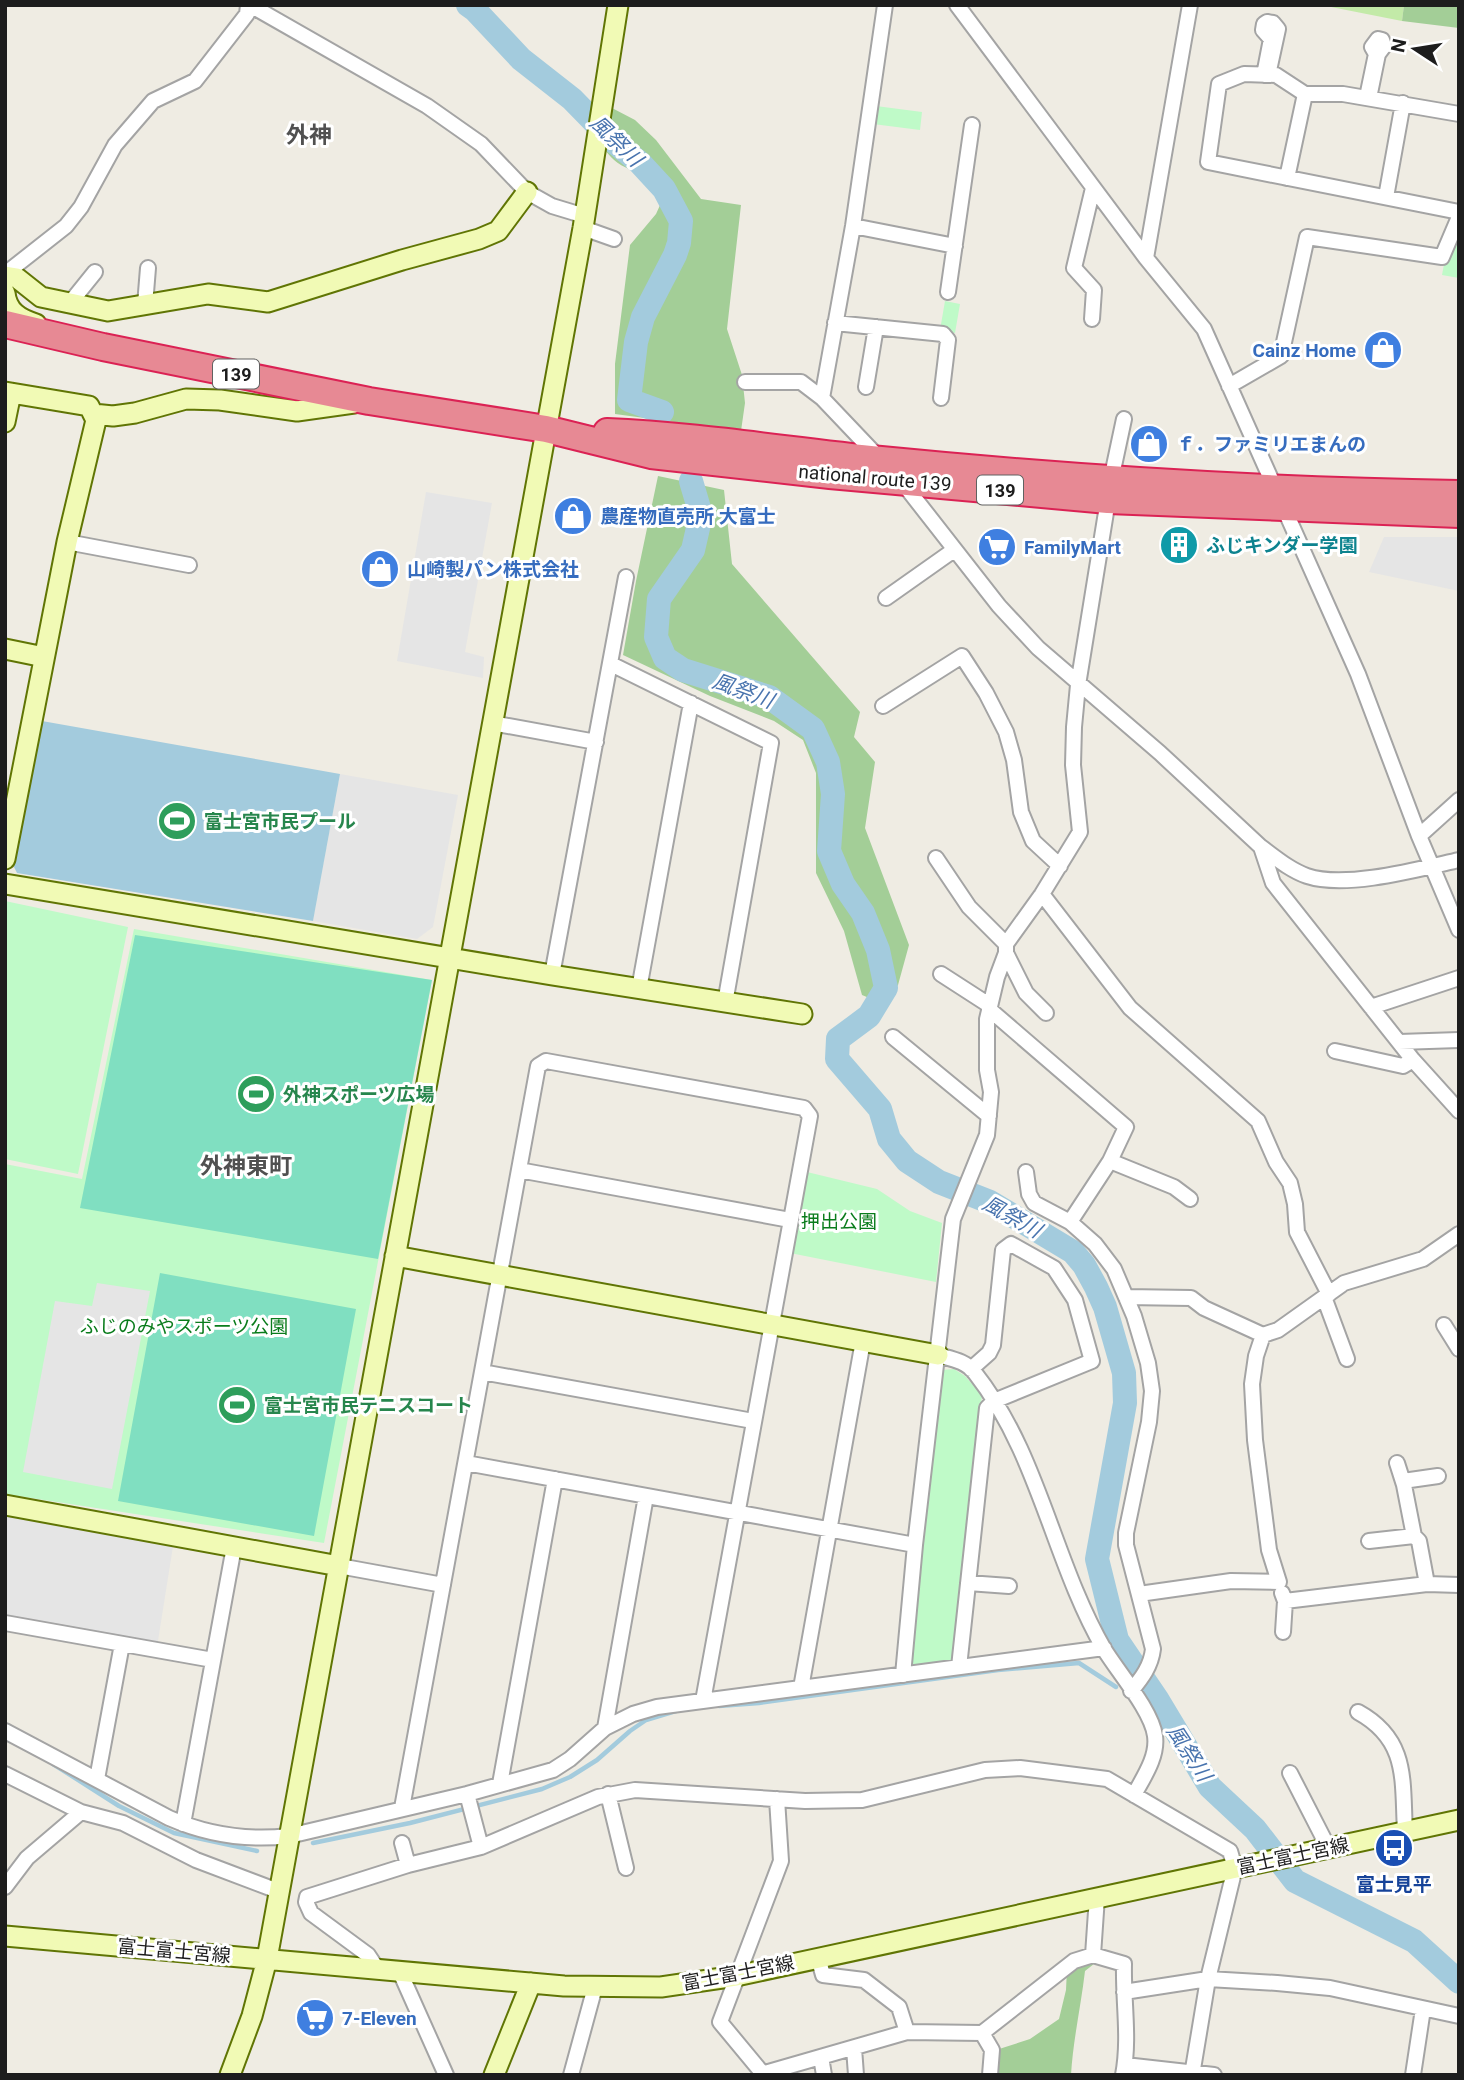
<svg xmlns="http://www.w3.org/2000/svg" width="1464" height="2080" font-family="Roboto,'Noto Sans JP',sans-serif">
	<rect width="100%" height="100%" fill="#efece3"/>
	<!-- grass -->
	<path fill="#c3eaa8" d="M1321,5H1404L1402,21Z"/>
	<!-- forest -->
	<path fill="#a3ce97" d="M1404,5H1459V28L1402,21Z
		M612,108L635,120L656,140L701,199L741,205L727,329L742,375L745,403L741,431L615,414V364L630,245L656,214L661,203C655,194 650,182 641,176C623,164 619,168 604,149Z
		M658,476L724,490L732,564L860,712L854,737L875,762L865,828L909,945L898,985L886,1005L862,995L844,931L816,873V773L803,740L774,721L710,696L623,655L636,581Z
		M1099,1960L1085,1971C1081,2006 1073,2040 1071,2075H992L996,2050L1030,2039L1059,2019L1066,1990L1067,1969Z"/>
	<!-- park -->
	<path fill="#bffac8" d="M876,106L922,112L920,130L873,124Z
		M1456,237L1459,238V278L1442,275L1445,259Z
		M945,301L960,304L955,333L940,330Z
		M5,901L128,927L78,1174L5,1159Z
		M134,929L432,980L324,1543L5,1494V1164L82,1179Z
		M807,1172L877,1189L910,1211L942,1223L936,1282L790,1253Z
		M954,1369L965,1376L982,1395L953,1661L910,1667L942,1370Z"/>
	<!-- pitch -->
	<path fill="#80dfc1" d="M135,935L432,980L378,1259L80,1208Z
		M160,1273L356,1309L314,1536L118,1501Z"/>
	<!-- parking -->
	<path fill="#e5e5e5" d="M426,492L492,503L465,652L484,657L483,678L397,661Z
		M1384,537H1459V591L1369,572Z
		M340,774L458,795L433,927L417,939L313,921Z
		M97,1283L150,1291L112,1489L23,1472L55,1301L92,1306Z
		M5,1509L174,1540L157,1647L5,1619Z"/>
	<!-- water -->
	<path fill="#a3cbdd" d="M42,721L340,774L313,921L17,873L14,867Z"/>
	<g fill="none" stroke-linecap="round" stroke-linejoin="round">
		<!-- stream -->
		<path stroke="#a3cbdd" stroke-width="4.5" d="M1141,1694L1157,1699
			M719,1706L759,1703L998,1670L1079,1663L1116,1687
			M53,1764L119,1806L174,1833L257,1851
			M313,1843L410,1823L542,1789L570,1777L597,1760L630,1731L646,1720L679,1710"/>
		<!-- river -->
		<path stroke="#a3cbdd" stroke-width="24" d="M468,5L475,10L521,59L572,99L613,141L640,163L664,189L681,221L679,243L675,255L643,317L636,342L629,400L662,412
			M691,481L701,515L693,550L659,599L656,637L665,658L683,670L769,697L813,729L828,762L833,794L829,851L843,884L863,913L878,950L886,988L869,1016L838,1039L837,1059L880,1109L889,1139L907,1161L939,1182L990,1202L1073,1252L1084,1265L1096,1287L1105,1307L1124,1373L1125,1403L1097,1559L1117,1640L1157,1699L1210,1787L1255,1829L1295,1881L1414,1941L1459,1982"/>
		<defs>
			<path id="street" d="M250,5L427,106L481,144L527,192L552,206L585,216
				M957,5L1146,258L1204,329L1358,674L1419,836L1459,930
				M1264,75L1271,39L1263,30L1264,24L1267,22L1273,23L1278,29L1268,75
				M1367,97L1376,54L1372,47L1378,39L1382,40L1384,46L1378,54L1369,98
				M1459,114L1343,94H1305L1276,75L1244,74L1219,84L1208,162L1459,212
				M1287,178L1305,94
				M1386,197L1403,103
				M853,226L955,246
				M583,228L614,239
				M1146,258L1190,5
				M5,274L66,226L81,207L115,145L153,101L195,81L247,14L248,5
				M948,292L972,125
				M70,303L95,272
				M145,305L148,268
				M1092,319L1094,290L1074,268L1093,188
				M835,323L943,334L948,340L941,398
				M745,382H801L822,398
				M1229,386L1281,356L1307,237L1442,257L1459,217
				M866,387L876,327
				M880,459L822,398L853,226L885,5
				M1111,480L1124,419
				M902,482L999,606L1038,648L1160,753L1261,847L1273,883L1413,1060L1459,1111
				M67,542L189,565
				M886,598L954,550
				M611,664L771,743L725,1003
				M883,706L962,656L986,693L1006,732L1014,760L1021,812L1033,841L1060,866
				M492,723L596,742
				M1419,836L1459,800
				M1261,847C1276,858 1290,870 1307,876C1346,889 1419,869 1459,860
				M936,858L969,907L1006,944
				M1042,894L1130,1008L1258,1121L1276,1162L1290,1183L1295,1204L1297,1232L1329,1294
				M1006,953L1026,993L1046,1013
				M941,974L989,1005
				M552,975L626,577
				M639,989L691,703
				M1371,1007L1459,978
				M989,1009L1126,1127L1110,1161L1070,1222
				M893,1037L989,1116
				M1399,1042L1459,1040
				M1335,1051L1403,1066L1413,1060
				M1110,1161L1174,1187L1190,1199
				M519,1170L790,1220
				M1026,1172L1029,1194L1034,1203L1070,1222L1095,1244L1114,1269L1134,1316L1148,1363L1152,1391L1149,1422L1126,1533V1545L1153,1649C1151,1666 1142,1678 1131,1691
				M1126,1297L1191,1298L1204,1308L1263,1335L1278,1330L1344,1283L1423,1259L1459,1234
				M1324,1297L1347,1359
				M1444,1325L1459,1349
				M938,1355C952,1359 966,1361 975,1373C1039,1454 1053,1561 1104,1649C1118,1672 1152,1711 1155,1736C1158,1757 1143,1778 1134,1795
				M482,1372L753,1421
				M466,1463L915,1545
				M1397,1463L1404,1485L1414,1536
				M1403,1481L1438,1476
				M1369,1541L1414,1536L1419,1541L1427,1584L1459,1585
				M339,1566L443,1585
				M968,1583L1009,1586
				M1282,1593L1285,1601L1283,1632
				M1139,1594L1231,1581L1279,1582L1269,1550L1255,1440L1252,1384L1256,1356L1263,1335
				M1285,1601L1427,1584
				M5,1623L213,1660
				M959,1667L987,1408L994,1401L1092,1361L1075,1300L1054,1268L1011,1244L1003,1250L993,1345L989,1353L971,1369
				M903,1675L915,1545L953,1219L987,1135L991,1092L987,1070V1019L997,977L1006,953V944L1042,894L1080,832L1073,765L1074,727L1078,685L1108,500
				M801,1688L863,1341
				M1358,1712C1409,1740 1402,1781 1405,1831
				M605,1728L646,1496
				M5,1731L169,1818C208,1835 246,1841 289,1836L467,1794L553,1770L570,1759L605,1728L633,1714L657,1707L1104,1648
				M1290,1773L1329,1849
				M5,1774L81,1812L123,1823L196,1860L278,1891
				M97,1779L122,1644
				M500,1784L555,1479
				M467,1794L481,1847
				M608,1794L626,1868
				M402,1808L538,1066L546,1061L804,1108L810,1116L703,1701
				M183,1824L234,1547
				M402,1843L408,1865
				M5,1887L27,1858L81,1812
				M1093,1955L1124,1964C1123,2002 1130,2038 1123,2075
				M378,1970L368,1955L311,1913L306,1902L307,1897L408,1865L481,1847L598,1797L635,1790L805,1801L862,1800L985,1770L1020,1768L1107,1779L1230,1851L1235,1868L1208,1979L1192,2075
				M400,1972L446,2075
				M1124,1992L1208,1979L1277,1983L1330,1988L1459,2016
				M907,2032L982,2033L1074,1961L1093,1955L1097,1897
				M982,2033L992,2050L990,2075
				M854,2048L856,2075
				M821,2057L824,2075
				M1125,2065L1214,2075
				M765,2073L907,2032L899,2007L864,1980L823,1975L818,1957
				M571,2075L595,1987
				M764,2075L720,2022L781,1861L777,1799
				M1413,2075L1423,2009"/>
			<path id="secondary" d="M5,276L17,278L41,297L108,311L208,294L268,302L402,260L479,239L498,231L527,192
				M5,293C7,311 19,319 36,324
				M5,392L89,406L96,420L67,542L5,859
				M93,414L113,416L135,413L186,399L220,400L297,411L354,403
				M5,422L11,393
				M5,649L44,657
				M5,884L552,975L802,1014
				M395,1256L938,1355
				M5,1505L339,1566
				M5,1936L564,1986L661,1987L736,1976L1459,1820
				M230,2075L252,2016L267,1959L583,228L618,5
				M494,2075L531,1983"/>
			<path id="highway" d="M5,324L103,347L369,401L546,429L651,455L830,475L1108,500L1459,514
				M607,432C699,436 790,451 881,460C1073,479 1266,491 1459,494"/>
		</defs>
		<!-- street casing -->
		<use href="#street" stroke="#a4a4a4" stroke-width="18"/>
		<!-- secondary casing -->
		<use href="#secondary" stroke="#607504" stroke-width="23"/>
		<!-- highway casing -->
		<use href="#highway" stroke="#db2254" stroke-width="30"/>
		<!-- street -->
		<use href="#street" stroke="#fff" stroke-width="14"/>
		<!-- secondary -->
		<use href="#secondary" stroke="#f1fab5" stroke-width="19"/>
		<!-- highway -->
		<use href="#highway" stroke="#e78994" stroke-width="26"/>
	</g>
	<!-- icons -->
	<defs>
		<symbol id="shop-disc" viewBox="-11 -11 22 22"><circle r="9.5" fill="#3f7fe0" stroke="#fff"/><path d="M-5-2.5h2.3a2.7 3.5 0 0 1 5.4 0H5L5.5 6h-11ZM-1.5-2.5h3a1.5 2.3 0 0 0-3 0Z" fill="#fff"/></symbol>
		<symbol id="building-disc" viewBox="-11 -11 22 22"><circle r="9.5" fill="#0f9aa8" stroke="#fff"/><path d="M-4-6H4V6H1V3H-1V6H-4ZM-2.5-4.3h1.7v1.8h-1.7ZM.8-4.3h1.7v1.8H.8ZM-2.5-1h1.7V.8h-1.7ZM.8-1h1.7V.8H.8Z" fill="#fff"/></symbol>
		<symbol id="supermarket-disc" viewBox="-11 -11 22 22"><circle r="9.5" fill="#3f7fe0" stroke="#fff"/><path d="M-6-5.5h2.5l.6 2H6L4.5 2H-2.5L-4.4-4H-6ZM-1.5 3.2a1.3 1.3 0 1 0 .1 0ZM3 3.2a1.3 1.3 0 1 0 .1 0Z" fill="#fff"/></symbol>
		<symbol id="stadium-disc" viewBox="-11 -11 22 22"><circle r="9.5" fill="#2e9e5b" stroke="#fff"/><path d="M0-5a6.5 5 0 1 0 0 10a6.5 5 0 1 0 0-10ZM-3.5-1.8h7v3.6h-7Z" fill="#fff"/></symbol>
		<symbol id="bus-disc" viewBox="-11 -11 22 22"><circle r="9.5" fill="#1a4fb4" stroke="#fff"/><path d="M-5-6H5V4H4V6H2V4H-2V6H-4V4H-5ZM-3.5-4V0h7V-4ZM-3.5 1.2v1.5H-2V1.2ZM2 1.2v1.5H3.5V1.2Z" fill="#fff"/></symbol>
	</defs>
	<g fill-rule="evenodd">
		<use href="#shop-disc" x="1361" y="328" width="44" height="44"/>
		<use href="#shop-disc" x="1127" y="422" width="44" height="44"/>
		<use href="#shop-disc" x="551" y="494" width="44" height="44"/>
		<use href="#building-disc" x="1157" y="523" width="44" height="44"/>
		<use href="#supermarket-disc" x="975" y="525" width="44" height="44"/>
		<use href="#shop-disc" x="358" y="547" width="44" height="44"/>
		<use href="#stadium-disc" x="155" y="799" width="44" height="44"/>
		<use href="#stadium-disc" x="234" y="1072" width="44" height="44"/>
		<use href="#stadium-disc" x="215" y="1383" width="44" height="44"/>
		<use href="#bus-disc" x="1372" y="1826" width="44" height="44"/>
		<use href="#supermarket-disc" x="293" y="1996" width="44" height="44"/>
	</g>
	<g text-anchor="middle" dominant-baseline="central" stroke-width="6" stroke-linejoin="round" paint-order="stroke">
		<!-- shield labels -->
		<g fill="#fff" stroke="#616161" stroke-width="2">
			<rect x="213" y="359.5" width="46" height="29" rx="5"/>
			<rect x="977" y="475.5" width="46" height="29" rx="5"/>
		</g>
		<g font-size="18" font-weight="bold" fill="#1d1d1d">
			<text x="236" y="374">139</text>
			<text x="1000" y="490">139</text>
		</g>
		<!-- shop labels -->
		<g font-size="19" font-weight="bold" fill="#366cbe" stroke="#fff" text-anchor="start">
			<text x="1356" y="350" text-anchor="end">Cainz Home</text>
			<text x="1176" y="444">ｆ．ファミリエまんの</text>
			<text x="600" y="516">農産物直売所 大富士</text>
			<text x="1024" y="547">FamilyMart</text>
			<text x="407" y="569">山崎製パン株式会社</text>
			<text x="342" y="2018">7-Eleven</text>
		</g>
		<!-- street labels -->
		<g font-size="19" fill="#1d1d1d" stroke="#fff">
			<text transform="translate(875 478) rotate(5)">national route 139</text>
			<text transform="translate(1293 1856) rotate(-12)">富士富士宮線</text>
			<text transform="translate(174 1951) rotate(5)">富士富士宮線</text>
			<text transform="translate(738 1973) rotate(-11)">富士富士宮線</text>
		</g>
		<!-- culture labels -->
		<g font-size="19" font-weight="bold" fill="#0d838f" stroke="#fff" text-anchor="start">
			<text x="1206" y="545">ふじキンダー学園</text>
		</g>
		<!-- leisure labels -->
		<g font-size="19" font-weight="bold" fill="#27864d" stroke="#fff" text-anchor="start">
			<text x="204" y="821">富士宮市民プール</text>
			<text x="283" y="1094">外神スポーツ広場</text>
			<text x="264" y="1405">富士宮市民テニスコート</text>
		</g>
		<!-- park labels -->
		<g font-size="19" fill="#0a7c1c" stroke="#fff">
			<text x="839" y="1221">押出公園</text>
			<text x="184" y="1326">ふじのみやスポーツ公園</text>
		</g>
		<!-- transit labels -->
		<g font-size="19" font-weight="bold" fill="#164399" stroke="#fff">
			<text x="1394" y="1884">富士見平</text>
		</g>
		<!-- water labels -->
		<g font-size="21" font-style="italic" fill="#4974ae" stroke="#fff">
			<text transform="translate(616 141) rotate(44)">風祭川</text>
			<text transform="translate(743 691) rotate(20)">風祭川</text>
			<text transform="translate(1012 1217) rotate(29)">風祭川</text>
			<text transform="translate(1189 1753) rotate(57)">風祭川</text>
		</g>
		<!-- quarter labels -->
		<g font-size="23" font-weight="bold" fill="#505050" stroke="#fff">
			<text x="309" y="135">外神</text>
			<text x="246" y="1166">外神東町</text>
		</g>
	</g>
	<!-- border -->
	<rect width="1464" height="2080" fill="none" stroke="#1d1d1d" stroke-width="14"/>
	<!-- north arrow -->
	<g transform="translate(1415 49) rotate(282)" stroke="#ffffff" stroke-width="5" paint-order="stroke">
	<path d="M0-5L12 26L0 18L-12 26Z" fill="#1d1d1d"/>
	<text y="-10" font-size="19" font-weight="bold" text-anchor="middle" fill="#1d1d1d">N</text>
	</g>
</svg>
